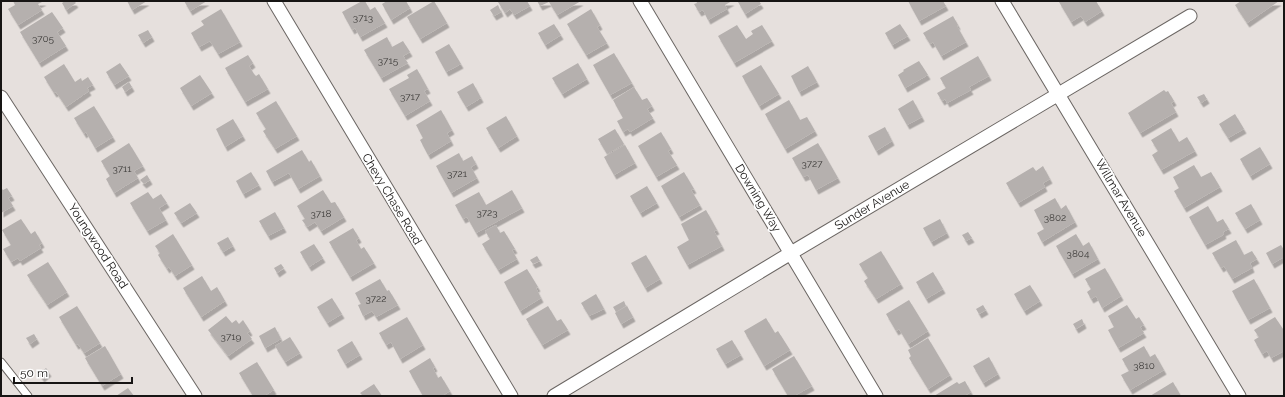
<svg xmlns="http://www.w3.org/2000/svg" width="1285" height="397" font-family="Raleway,sans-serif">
	<defs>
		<filter id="shadow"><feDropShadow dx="2.5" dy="4.5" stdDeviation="0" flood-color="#0004"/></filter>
	</defs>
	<rect width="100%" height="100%" fill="#e6e0dd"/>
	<!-- building -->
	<path fill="#b5b0ae" filter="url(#shadow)" d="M13,1H44L38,4L42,10L18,25L8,9L15,5Z
		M65,1H74L76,3L66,10L62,3Z
		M127,1H147L132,10Z
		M184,1H207L190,11Z
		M362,1H365L370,10L375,7L385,23L360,37L355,28L352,30L342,12Z
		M387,1H406L410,8L391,20L382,4Z
		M434,1L447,23L420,39L407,17Z
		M500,1H527L530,6L514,15L510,9L505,13L498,2Z
		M537,1H581L557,15L549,2L540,6Z
		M696,1H732L725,5L727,9L708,20L703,10L699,12L694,4L697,3Z
		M739,1H759L761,4L745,14L738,2Z
		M908,1H943L946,6L919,21Z
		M1059,1H1096L1102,11L1085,22L1081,16L1071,22L1059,2Z
		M1241,1H1279L1247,23L1235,5Z
		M498,5L501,12L494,16L490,10Z
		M221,9L240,42L218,54L210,41L199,47L191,33L204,25L201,21Z
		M591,9L600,25L597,27L607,43L586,55L567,24Z
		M52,12L63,28L57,32L66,46L39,63L20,32Z
		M953,16L958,25L957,26L966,42L941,56L933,42L930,44L923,33Z
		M554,24L561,35L545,45L538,33Z
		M900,24L908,36L892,45L885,33Z
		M737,25L746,39L753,34L751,31L762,25L772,41L734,63L718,36Z
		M148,30L152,37L143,43L138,35Z
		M387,37L392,47L403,41L410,52L403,56L408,63L381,78L364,50Z
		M449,44L461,64L446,72L435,52Z
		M614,53L632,83L610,95L593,65Z
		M248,55L253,63L249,66L254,74L256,76L259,74L268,89L245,102L225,68Z
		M978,56L989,76L969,87L971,90L947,103L945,99L942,101L937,93L946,88L940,78Z
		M919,61L928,75L905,88L898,75L904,71L903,70Z
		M120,63L129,76L114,85L106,72Z
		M578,63L587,79L562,94L552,78Z
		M64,64L75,82L81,78L82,81L88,77L93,85L87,88L89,91L66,107L56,92L54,93L44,77Z
		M761,65L779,94L759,106L742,76Z
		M808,66L817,82L799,92L791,76Z
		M417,69L428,89L424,91L430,101L405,116L389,89L409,78L407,75Z
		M200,75L212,93L191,106L180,88Z
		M129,82L132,87L125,92L122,87Z
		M473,83L481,98L466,107L457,92Z
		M634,87L642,100L647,98L649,101L652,106L647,109L653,118L630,132L628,129L623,132L617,121L623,118L613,100Z
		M1164,90L1166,92L1168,91L1174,101L1171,103L1176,112L1140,133L1128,113Z
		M1204,94L1207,99L1201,103L1197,97Z
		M789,100L800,120L807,117L815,131L785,149L765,114Z
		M913,100L922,117L907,125L898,109Z
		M276,101L297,136L275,149L263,131L266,129L256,113Z
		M94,106L113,137L95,148L86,132L84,134L74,118Z
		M441,110L452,130L447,133L451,141L428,155L420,140L423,138L416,125Z
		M1235,114L1244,129L1228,138L1219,124Z
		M506,116L517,136L498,148L486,128Z
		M233,119L243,136L225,147L216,129Z
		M885,127L892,141L876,151L868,136Z
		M1171,128L1179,142L1187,137L1195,151L1161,170L1152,155L1158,151L1151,140Z
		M615,129L624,144L607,154L598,139Z
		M661,132L671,149L668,151L677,165L656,177L638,146Z
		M129,143L143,166L134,171L138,178L114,193L106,179L110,176L101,161Z
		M818,143L838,178L816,190L808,175L803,177L792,158Z
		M625,145L635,163L614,175L604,157Z
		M1260,147L1270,164L1250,176L1240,159Z
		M302,150L309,162L311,160L320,176L298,189L289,173L272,182L266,171Z
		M459,153L463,161L472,156L476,164L471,167L477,178L451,193L436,166Z
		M1194,165L1201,177L1211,172L1220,187L1184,208L1174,191L1179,188L1173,177Z
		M1043,166L1050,179L1043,183L1045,187L1018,203L1006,183L1033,167L1036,171Z
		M251,172L259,185L243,194L236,181Z
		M684,172L694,189L691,190L700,205L679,217L661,186Z
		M147,175L150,180L144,184L140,180Z
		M647,186L657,203L640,213L630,196Z
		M1,188L3,190L7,188L12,196L8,198L13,206L1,213Z
		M323,190L331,203L335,202L344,217L321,231L315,222L307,227L302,220L305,219L297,206Z
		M512,190L522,208L476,233L467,217L463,219L455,205L479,192L486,205Z
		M148,192L153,199L161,194L167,203L159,208L166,220L147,231L130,203Z
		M1055,198L1061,209L1066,205L1075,222L1042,242L1037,233L1044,229L1034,210Z
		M190,203L197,213L181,223L174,213Z
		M1251,204L1260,220L1245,229L1235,213Z
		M1208,206L1217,222L1223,219L1229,229L1223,232L1224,234L1223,235L1205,245L1189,217Z
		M706,210L717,230L714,231L722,246L687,265L677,247L689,240L681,224Z
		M275,212L284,228L268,236L259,221Z
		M21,219L31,234L35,231L42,243L39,245L41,248L20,261L18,258L11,262L3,249L11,245L2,230Z
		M940,219L947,233L931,242L923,228Z
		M496,225L500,233L504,231L515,249L512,250L517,259L498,270L482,244L490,239L485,231Z
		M353,228L359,238L356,240L361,249L364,247L374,263L350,277L329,242Z
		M968,232L972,238L966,241L962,235Z
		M173,234L192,265L175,276L169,267L167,269L158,255L160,253L155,246Z
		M1076,234L1083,246L1089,242L1098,259L1072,274L1056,246Z
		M228,237L233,246L223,252L217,243Z
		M1236,240L1244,255L1252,251L1257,259L1250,263L1252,268L1232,279L1224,266L1221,268L1212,253Z
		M314,244L323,258L309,267L300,252Z
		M1281,245L1284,250V257L1272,264L1266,253Z
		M881,251L901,284L876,299L864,281L868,278L859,264Z
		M646,255L660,279L645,288L631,263Z
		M537,256L540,261L533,264L530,260Z
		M48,262L67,292L47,305L27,275Z
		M281,264L284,268L277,273L274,268Z
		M1105,268L1121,296L1102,308L1096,296L1091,299L1087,292L1091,289L1085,279Z
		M527,269L538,287L536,288L541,298L520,311L504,282Z
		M933,272L943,289L926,299L916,282Z
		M202,276L211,291L217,287L225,301L201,317L183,288Z
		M380,279L387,291L389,290L398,305L376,317L372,311L363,316L358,305L361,304L355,293Z
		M1254,279L1270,308L1248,320L1232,291Z
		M1030,285L1040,301L1024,311L1014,294Z
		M596,294L604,309L589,316L581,303Z
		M332,298L342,314L327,323L317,307Z
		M909,300L928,331L908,344L899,329L896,331L886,314Z
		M624,301L626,306L616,312L613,307Z
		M983,305L986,310L979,314L976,309Z
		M1127,305L1136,319L1139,317L1144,325L1140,327L1144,333L1118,348L1108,330L1114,327L1108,316Z
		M77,306L100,343L84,353L78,344L76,345L59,317Z
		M548,306L557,321L561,319L568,330L542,345L526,319Z
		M627,306L633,317L621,324L615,313Z
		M226,316L232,323L236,320L239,324L243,320L250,331L247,333L252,339L228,356L208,330Z
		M407,317L423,345L400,359L391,342L386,345L379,333Z
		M1275,317L1283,329L1284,328V351L1271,358L1267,351L1262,354L1254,340L1259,337L1254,330Z
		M766,318L775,333L778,331L790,350L764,366L744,331Z
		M1082,319L1084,324L1076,329L1073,324Z
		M275,327L281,339L265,348L259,336Z
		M34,334L37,339L30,344L26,338Z
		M290,337L300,353L285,362L275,346Z
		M928,338L950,375L928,389L909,358L911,356L908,350Z
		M732,340L741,355L725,364L716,349Z
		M352,341L360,355L345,364L337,350Z
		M105,346L121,374L102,386L85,358Z
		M1144,346L1150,357L1155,354L1164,370L1130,390L1121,375L1129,371L1122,359Z
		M794,356L812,386L794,396H788L772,369Z
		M989,357L998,374L983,383L973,366Z
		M430,358L435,367L433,368L438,378L441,376L450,391L442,396H423L409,371Z
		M257,362L274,390L264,396H253L239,373Z
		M46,368L49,372L42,378L39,374Z
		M965,381L971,392L964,396H934L957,382L959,384Z
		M1173,382L1181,396H1150Z
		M374,384L382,396H360L362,395L360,393Z
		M128,388L134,396H116Z"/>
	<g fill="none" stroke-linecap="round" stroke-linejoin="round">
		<defs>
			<path id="lane" d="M1,362L28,396"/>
			<path id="street" d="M274,1L511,396
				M640,1L876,396
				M1002,1L1239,396
				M1,97L195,396
				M554,396L791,253L1190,16"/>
		</defs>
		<!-- lane casing -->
		<use href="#lane" stroke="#6b6663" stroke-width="9"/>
		<!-- street casing -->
		<use href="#street" stroke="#6b6663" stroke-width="15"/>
		<!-- lane -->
		<use href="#lane" stroke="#fff" stroke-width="7"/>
		<!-- street -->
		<use href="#street" stroke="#fff" stroke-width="13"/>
	</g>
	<g text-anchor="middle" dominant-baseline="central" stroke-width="3.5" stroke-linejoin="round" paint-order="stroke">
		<!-- number labels -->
		<g font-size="10" fill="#3e3c3a">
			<text x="363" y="17">3713</text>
			<text x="43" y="38">3705</text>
			<text x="388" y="60">3715</text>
			<text x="410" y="96">3717</text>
			<text x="812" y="163">3727</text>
			<text x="122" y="168">3711</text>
			<text x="457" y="173">3721</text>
			<text x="487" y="212">3723</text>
			<text x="321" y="213">3718</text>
			<text x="1055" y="217">3802</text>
			<text x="1078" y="253">3804</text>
			<text x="376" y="298">3722</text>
			<text x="231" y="336">3719</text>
			<text x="1144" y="365">3810</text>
		</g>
		<!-- street labels -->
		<g font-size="12" fill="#171514" stroke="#fff">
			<text transform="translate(758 198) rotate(59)">Downing Way</text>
			<text transform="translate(1121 198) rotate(59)">Willmar Avenue</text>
			<text transform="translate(392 199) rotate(59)">Chevy Chase Road</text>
			<text transform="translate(872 205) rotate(-31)">Sunder Avenue</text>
			<text transform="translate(98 246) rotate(57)">Youngwood Road</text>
		</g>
	</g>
	<!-- border -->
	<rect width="1285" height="397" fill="none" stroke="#171514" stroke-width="4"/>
	<!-- scale -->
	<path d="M14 377v6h118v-6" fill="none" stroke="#171514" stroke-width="2"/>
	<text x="20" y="377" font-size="12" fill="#171514" stroke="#ffffff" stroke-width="3" paint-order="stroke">50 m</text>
</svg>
